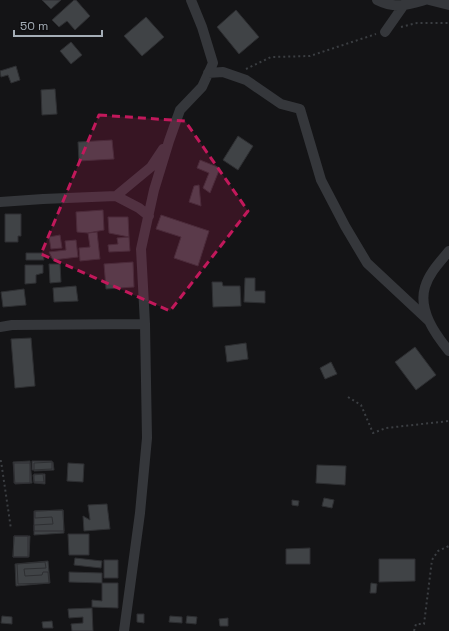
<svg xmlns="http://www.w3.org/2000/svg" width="449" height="631" font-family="'Space Grotesk',sans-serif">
	<rect width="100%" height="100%" fill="#141416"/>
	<!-- building -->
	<path fill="#404346" stroke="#2e2f32" d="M42,0H61L51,9Z
		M74,0H76L90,16L75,30L67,21L59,27L52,20Z
		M236,10L259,37L239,54L217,27Z
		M146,17L164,37L142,56L124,36Z
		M71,42L82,55L71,64L60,51Z
		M16,66L20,80L11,83L8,75L1,77L0,71Z
		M55,89L57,114L42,115L41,90Z
		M238,136L253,146L238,170L223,160Z
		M112,140L114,159L79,161L78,142Z
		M200,160L220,168L210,193L203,188L209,173L197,168Z
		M199,185L201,206L189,202L194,186Z
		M103,210L104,230L88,233L77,232L76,212Z
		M5,214H21V236H18V242H5Z
		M161,215L209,231L198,266L174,258L181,237L156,229Z
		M108,217H128L129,237L109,233Z
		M97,232L100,259L80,261L79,248L90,247L88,233Z
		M60,235L62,248L51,249L49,237Z
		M129,237L130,251L109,252L108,245L118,244L117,238Z
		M76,240L78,257L53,260L49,252L66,250L65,241Z
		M26,253H43L44,260H26Z
		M133,262L134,287L106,289L104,264Z
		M49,264H60L61,282L50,283Z
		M25,265H43V273L36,275V283L25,284Z
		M245,278H255V291H265V303L244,302Z
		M212,282H222L223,286H240L241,306L213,307Z
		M76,286L78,301L54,302L53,288Z
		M24,289L26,305L3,307L1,292Z
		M31,338L35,386L15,388L11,339Z
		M246,343L248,359L227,362L225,346Z
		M415,347L436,375L416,390L395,362Z
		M331,362L337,374L325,379L320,368Z
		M30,461L32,483L15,484L13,462Z
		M32,461H52V469L32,470Z
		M53,462L54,470L34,471V463Z
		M14,463H30V483H14Z
		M68,463L84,464L83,482L67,481Z
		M317,465L346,466L345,485L316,483Z
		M34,474H45V484L34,483Z
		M43,474L44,482H34L33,475Z
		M324,498L334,500L332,508L322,506Z
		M292,500L299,501L298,506L292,505Z
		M107,504L110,529L84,531L83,516L90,520L88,505Z
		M63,510L64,531H34V511Z
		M63,510L64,533L34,535V525L53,524L52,517L35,518V511Z
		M68,534H89V555H69Z
		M14,536H30L29,557H13Z
		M14,536H28V557H13Z
		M310,548V564H286V549Z
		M75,558L102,561L101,568L74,565Z
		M379,559H415V581L379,582Z
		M104,560H118V578H104Z
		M48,561L50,583L16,586L15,564Z
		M45,562L46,568L24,569L25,576L42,575L43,572H48L49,583L18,584L17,564Z
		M69,572L102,573V583L69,582Z
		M102,583H118V608L92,607V600L102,601Z
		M371,583L377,584L376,593H370Z
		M92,608L93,631H72L71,624L83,623V617L69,618L68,609Z
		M137,614H144V623L137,622Z
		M2,616L12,617V624L1,623Z
		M170,616L182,617V623L169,622Z
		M187,616L197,617L196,624L186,623Z
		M228,618V626H220L219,619Z
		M52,621L53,628H43L42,622Z"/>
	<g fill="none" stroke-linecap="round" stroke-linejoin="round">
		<!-- path -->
		<path stroke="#3b3e42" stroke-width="2" stroke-dasharray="2 3" stroke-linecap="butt" d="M401,27L417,23H449
			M246,69L271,57L310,56L376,34
			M348,397L361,405L373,433L386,428L449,421
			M0,461H1L11,529
			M414,631L416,624H424L432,560L438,551L449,546"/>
		<!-- street -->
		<path stroke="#35373b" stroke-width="10" d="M377,0C395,9 407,5 425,0
			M429,0L449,5
			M385,32L406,2
			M208,73L223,72L246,80L281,104L300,109L321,180L345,226L367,263L428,320
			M116,196L151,167L163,149
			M0,202L43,199L116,196L139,208L149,216
			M449,251C440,262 429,273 425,287C418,310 435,334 449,351
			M0,327L12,325L145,324
			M124,631L140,513L147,438L145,324L141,249L154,190L169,141L180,110L202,87L213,63L202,27L191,0"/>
	</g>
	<!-- marked area -->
	<path fill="#c2185b" fill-opacity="0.2" stroke="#c2185b" stroke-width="3" stroke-dasharray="8 5" stroke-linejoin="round" d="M99,115L185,121L248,211L170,311L41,254Z"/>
	<!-- scale -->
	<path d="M14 30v6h88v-6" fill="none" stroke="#a5aeb7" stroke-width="2"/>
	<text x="20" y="30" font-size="12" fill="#a5aeb7" stroke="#0f0f11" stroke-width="3" paint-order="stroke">50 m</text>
</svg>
